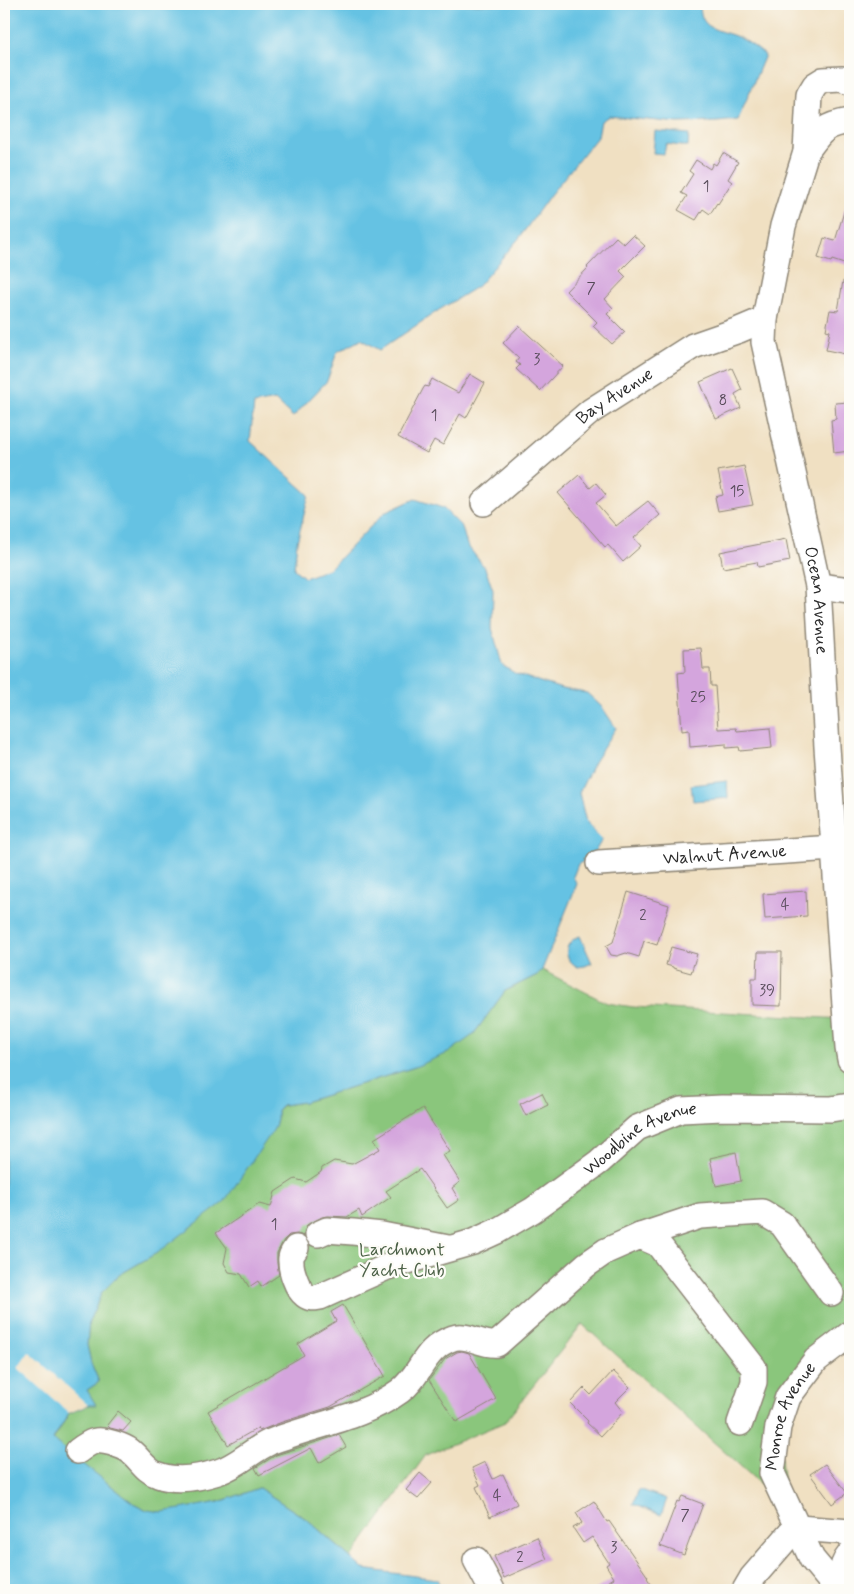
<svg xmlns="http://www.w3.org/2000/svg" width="854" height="1594" font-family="Mynerve,sans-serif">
	<rect width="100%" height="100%" fill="#fdfcf7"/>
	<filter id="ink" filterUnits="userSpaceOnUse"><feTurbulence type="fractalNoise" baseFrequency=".02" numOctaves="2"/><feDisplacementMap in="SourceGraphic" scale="10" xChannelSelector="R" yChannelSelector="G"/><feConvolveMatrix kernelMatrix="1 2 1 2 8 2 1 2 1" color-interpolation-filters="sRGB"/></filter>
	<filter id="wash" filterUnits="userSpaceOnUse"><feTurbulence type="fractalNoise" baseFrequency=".0096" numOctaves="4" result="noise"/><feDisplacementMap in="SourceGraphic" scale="20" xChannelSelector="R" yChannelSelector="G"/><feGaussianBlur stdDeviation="1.12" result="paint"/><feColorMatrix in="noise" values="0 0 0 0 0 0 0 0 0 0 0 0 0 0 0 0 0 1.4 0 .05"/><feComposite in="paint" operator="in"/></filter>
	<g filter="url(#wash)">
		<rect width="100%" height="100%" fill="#f0e0c2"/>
		<!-- green -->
		<path fill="#8ac67c" stroke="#5a7854" d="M542,970L607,1003L633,1007L843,1019L850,1070V1331L777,1422L786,1507L582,1324L505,1422L426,1455L351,1558L309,1521L259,1488C233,1498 174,1518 147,1510C142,1508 137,1505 133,1503L53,1441L69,1413L89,1405L87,1390L99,1382L91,1363L87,1345L89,1321L102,1292L119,1275L160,1251L277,1120V1110L283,1105L304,1102L415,1067L473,1035L505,991L537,975Z"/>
		<!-- water -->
		<path fill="#65c2e3" stroke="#487687" d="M4,4H697L700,5C700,33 723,29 742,39C750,43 757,49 765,55L738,120L717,122L678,123L609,116L601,121L598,136L550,195L520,237L478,286L439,310L380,350L361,339L337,352L327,381L293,417L275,400L254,404L250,441L309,495L297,542L294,569L305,578L330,568L384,513L415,499L443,508L462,527L467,545L485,568L493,590L492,628L502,665L516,674L562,689L587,693L602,707L616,728L594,762L579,793L586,822L602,840L591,858L578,864L573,877L577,884L542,970L537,975L505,991L473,1035L448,1053L415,1067L304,1102L282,1105L277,1110V1120L274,1129L224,1202L160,1251L119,1275L102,1292L89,1321L87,1345L91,1363L99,1382L87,1390L96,1405H89L69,1413L53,1440L133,1503L147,1510L162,1512L180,1509L219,1502L259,1488L309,1521L363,1569L437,1579L442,1590H4Z
			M655,131L689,134L688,146H682L666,144L664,154L653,153Z
			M727,781L728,798L693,801L691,785Z
			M580,936L592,963L585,966L578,967C561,958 564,942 580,936Z
			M639,1489L667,1499L661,1515L633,1504Z"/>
		<!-- pier -->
		<path fill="#f0e0c2" d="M29,1352L88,1405L69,1413L18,1368Z"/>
		<g id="blocks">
			<!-- building -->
			<path fill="#d4a5dd" d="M723,153L738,162L728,179L732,182L718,204L717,203L710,214L703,209L696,220L678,210L687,196L681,193L693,174L689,171L696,160L710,169L713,163L716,165Z
				M847,202H850V266L832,260L831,262L818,258L824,238L835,241Z
				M633,235L645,246L620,271L626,277L605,299L613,308L607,314L625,332L612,344L593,326L597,322L566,291L588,268L587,267L616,237L624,244Z
				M843,281L850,282V355L826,350L830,331L826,330L830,310L838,311Z
				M519,326L563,366L540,391L516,369L520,365L516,362L519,358L503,343Z
				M732,368L742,390L735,394L741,408L716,419L700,382Z
				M470,374L485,383L466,418L460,414L443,445L434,440L427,453L398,437L423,389L425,386L428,387L432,379L458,393Z
				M850,402V451L834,453L831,420L836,419L835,403Z
				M744,466L753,505L718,511L715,497L723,495L718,471Z
				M579,475L590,488L596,483L606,495L596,503L616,526L648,501L660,515L634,538L641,546L623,562L608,545L605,547L558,493Z
				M786,539L790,561L758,567L757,562L723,568L720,552Z
				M701,648L703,669H710L711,686H715L718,729L736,728L737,731L770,728L772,748L740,751L739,747L726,748V744L690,747L689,730L682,731L678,673L685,672L684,649Z
				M806,891L807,916L765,919L763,894Z
				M628,892L669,905L657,945L644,941L639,957L626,953L617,956L611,955L606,946L613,942Z
				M671,947L697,954L691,973L673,968V967L666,965Z
				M758,952H782L781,1006L752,1005V978H757Z
				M542,1093L548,1105L526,1116L520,1104Z
				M423,1108L450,1151L443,1155L460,1182L452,1188L459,1200L447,1208L420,1169L386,1191L391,1197L362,1217L359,1210L347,1217L328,1216L322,1217L307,1225L304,1232V1236L297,1234L289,1235L284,1240L277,1253V1263L279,1275L261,1287L258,1281L249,1287L241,1274L229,1272L224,1263L227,1248L216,1233L259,1204L271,1207L275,1192L295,1179L306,1182L321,1172L322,1168L334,1161L352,1164L380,1149L374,1139Z
				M736,1152L741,1181L716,1186L710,1158Z
				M343,1305L385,1376L330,1407L282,1422L259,1431L258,1428L228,1445L208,1411L304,1355L298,1344L336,1321L331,1312Z
				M462,1351L469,1353L496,1399L456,1422L429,1380L445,1359L457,1352Z
				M613,1371L630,1387L615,1402L623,1412L601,1436L587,1423L588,1421L570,1403L584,1388L591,1395Z
				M118,1411L131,1422L123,1431L110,1428L107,1425Z
				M339,1435L346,1447L319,1463L311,1448L259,1475L255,1468L276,1455Z
				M485,1462L493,1479L503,1474L517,1504L490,1517L476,1487L480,1485L472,1468Z
				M825,1464L847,1493L832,1504L810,1474Z
				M420,1473L432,1483L418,1499L406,1490Z
				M682,1496L703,1504L684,1555L660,1546L677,1501L679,1502Z
				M594,1501L607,1522L609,1521L648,1577L647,1578L655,1590H595L614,1578L606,1565L609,1563L592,1537L583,1543L573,1528L582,1523L576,1513Z
				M537,1537L547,1559L504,1578L494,1556Z"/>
		</g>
	</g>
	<g filter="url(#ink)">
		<use href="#blocks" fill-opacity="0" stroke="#8e8676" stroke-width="1"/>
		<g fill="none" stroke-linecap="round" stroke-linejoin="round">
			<defs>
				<g id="minor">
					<path id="s1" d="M850,82L842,79L823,80L815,85L809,95L806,152L783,226L765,319L764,342L818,586L827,747L848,1048L850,1059"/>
					<path d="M806,152C821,131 824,125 850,121"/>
					<path id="s2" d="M484,503L591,411L693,346L739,330L765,319"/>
					<path d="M818,586L850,590"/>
					<path id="s3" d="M599,863L850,847"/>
					<path d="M318,1234L327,1230L353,1232L382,1235L448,1248"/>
					<path d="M640,1236L700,1216L762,1212L782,1224L831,1293"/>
					<path id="s4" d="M296,1248C294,1251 291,1255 291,1258C290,1269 297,1289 305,1295C310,1299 314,1298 320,1297L387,1267L473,1242L497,1231L533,1210L599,1162L637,1128L681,1110L722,1108L831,1109L850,1106"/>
					<path d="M78,1451C91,1441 97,1438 112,1443C118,1445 125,1447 130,1451C140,1459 146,1471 158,1475C177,1482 199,1478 218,1472C237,1466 252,1450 270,1442C313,1425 363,1418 400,1391C421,1376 423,1348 453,1338C468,1333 482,1346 497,1344L586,1265L606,1251L640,1236L658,1244L754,1368V1382L740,1423"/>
					<path d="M476,1560L492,1590"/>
					<path d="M745,1590L752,1578L790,1534L798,1528L850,1532"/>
					<path id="s5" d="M838,1590L812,1559L772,1473L778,1427L788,1397L816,1360L850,1334"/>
					<path d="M845,1590C840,1577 841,1565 850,1554"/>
				</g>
			</defs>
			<!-- minor casing -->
			<use href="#minor" stroke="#8e8676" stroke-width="28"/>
			<!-- minor -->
			<use href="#minor" stroke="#fff" stroke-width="25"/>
		</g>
	</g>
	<g text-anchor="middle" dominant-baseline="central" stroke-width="4.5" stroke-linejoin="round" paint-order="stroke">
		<!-- number labels -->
		<g font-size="15" fill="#554a58">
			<text x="706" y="187">1</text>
			<text x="591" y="289">7</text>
			<text x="537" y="360">3</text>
			<text x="723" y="401">8</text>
			<text x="434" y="416">1</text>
			<text x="737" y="492">15</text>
			<text x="698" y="698">25</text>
			<text x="785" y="905">4</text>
			<text x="643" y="916">2</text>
			<text x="767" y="991">39</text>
			<text x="274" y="1225">1</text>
			<text x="497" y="1496">4</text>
			<text x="685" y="1516">7</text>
			<text x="614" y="1548">3</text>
			<text x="520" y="1558">2</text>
		</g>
		<!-- street labels -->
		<g font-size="18" fill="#2b2b2b" stroke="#fdfcf7">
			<text stroke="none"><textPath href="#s2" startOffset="169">Bay Avenue</textPath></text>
			<text stroke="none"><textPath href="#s1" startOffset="565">Ocean Avenue</textPath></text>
			<text stroke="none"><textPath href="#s3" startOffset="126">Walnut Avenue</textPath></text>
			<text stroke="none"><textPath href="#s4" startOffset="429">Woodbine Avenue</textPath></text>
			<text stroke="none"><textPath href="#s5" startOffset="196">Monroe Avenue</textPath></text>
		</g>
		<!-- park labels -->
		<g font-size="18" fill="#4c6147" stroke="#fdfcf7">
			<text x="402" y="1250">Larchmont<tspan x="402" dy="21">Yacht Club</tspan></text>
		</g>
	</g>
	<!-- margin -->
	<rect width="854" height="1594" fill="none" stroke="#fdfcf7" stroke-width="20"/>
</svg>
